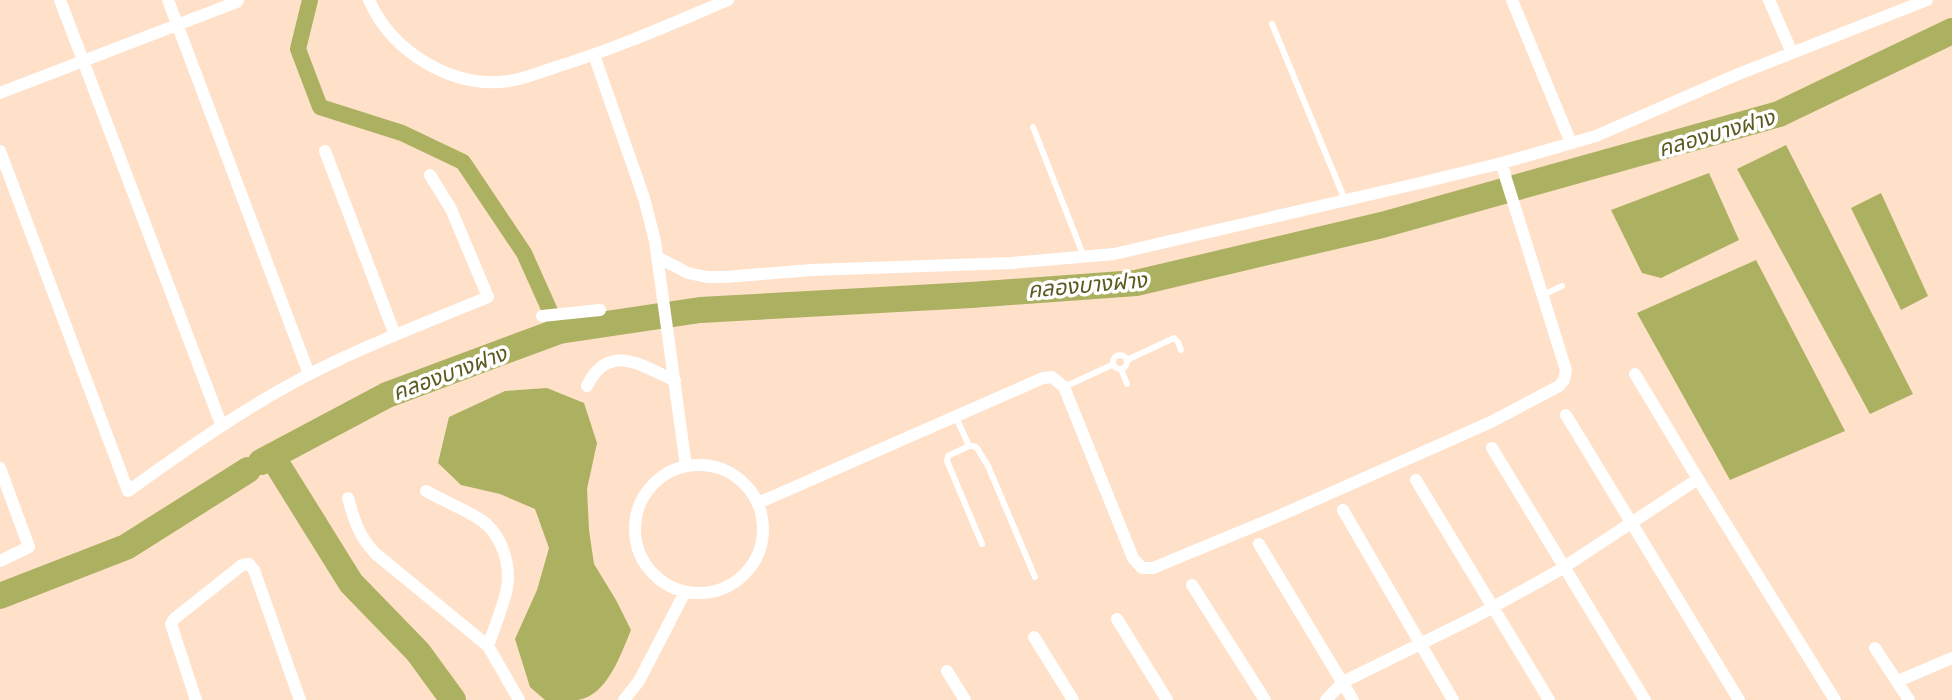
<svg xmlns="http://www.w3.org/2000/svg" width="1952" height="700" font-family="'IBM Plex Serif','Noto Sans Thai',serif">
	<rect width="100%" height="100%" fill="#ffe0c9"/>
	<!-- water -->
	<path fill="#abb160" d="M1786,145L1913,394L1870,414L1737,169Z
		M1709,173L1739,240L1661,278L1642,273L1611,210Z
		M1881,193L1928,296L1901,310L1851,208Z
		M1756,260L1845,431L1730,480L1637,313Z
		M547,388L584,403L597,443L587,489L589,530L594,564L616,600L631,630C621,654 607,696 578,700C567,700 556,700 545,700L530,687L515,639L537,590L549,548L535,509L500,494L461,485L438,463L449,417L505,391Z"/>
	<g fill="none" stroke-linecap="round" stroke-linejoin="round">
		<!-- canal -->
		<path stroke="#abb160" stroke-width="16" d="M310,0L298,49L320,107L402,133L463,162L524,253L559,331"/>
		<!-- river -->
		<path stroke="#abb160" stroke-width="26" d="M272,456L351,583L418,652L453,700
			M261,462L387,395L559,331L700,310L971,295L1136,283L1382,225L1779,114L1952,31
			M0,596L126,547L248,470"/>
		<!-- lane -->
		<path stroke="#fff" stroke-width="6" d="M1272,24L1345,200
			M1033,127L1084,257
			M1543,295L1562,286
			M1113 362a7 7 0 1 1 14 0a7 7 0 1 1-14 0Z
			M1127,360L1174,338L1178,342L1181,350
			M1121,369L1127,384
			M1064,387L1112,365
			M956,417L969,446H973L977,448L988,466L1035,577
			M969,446L948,456L947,461L982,544"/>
		<!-- street -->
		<path stroke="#fff" stroke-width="12" d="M60,0L221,424
			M168,0L309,374
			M369,0C392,52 452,89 509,81C524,79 541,72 556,67C615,49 671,24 728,0
			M1512,0L1571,143
			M1769,0L1792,53
			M594,55L644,198L655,241L686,466
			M0,93L237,2L238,0
			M0,151L128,491C187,449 244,408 308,375C366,345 428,322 488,297L451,209L430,175
			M325,151L395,335
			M657,257L688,273L707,277H725L812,270L1011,263L1114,254L1424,182L1502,163L1596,136L1736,75L1927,0
			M542,316L600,310
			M1635,374L1698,479
			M587,386C608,342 642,365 675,381
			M1566,415L1739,700
			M1492,448L1645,700
			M635 529a64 64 0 1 1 128 0a64 64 0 1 1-128 0Z
			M0,468L29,547L0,561
			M1416,480L1549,700
			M426,491C444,501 464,509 481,520C503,535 512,568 506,593C501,611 494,629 488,646
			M348,498C354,520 359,537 376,554L488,646L519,700
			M758,503L1043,378L1052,377L1064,387L1133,558L1142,568H1153L1281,515L1491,422L1559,386L1564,380L1566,370L1506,179L1502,163
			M1343,510L1453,700
			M1259,544L1353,700
			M1192,585L1265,700
			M1117,619L1167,700
			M1034,637L1073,700
			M1875,648L1909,700
			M947,671L965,700
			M1898,681L1952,658
			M196,700L171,624L174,619L242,565L249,564L254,570L300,700
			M624,700L639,681L685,592
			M1326,700L1343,682L1475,617L1558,571L1698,479L1835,700"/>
	</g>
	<g text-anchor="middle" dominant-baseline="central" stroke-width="7" stroke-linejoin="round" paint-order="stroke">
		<!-- water labels -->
		<g font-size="22" font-style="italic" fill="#595c21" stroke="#fff">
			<text transform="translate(1716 132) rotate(-16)">คลองบางฝาง</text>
			<text transform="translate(1087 284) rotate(-5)">คลองบางฝาง</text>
			<text transform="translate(449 372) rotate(-20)">คลองบางฝาง</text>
		</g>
	</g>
</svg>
